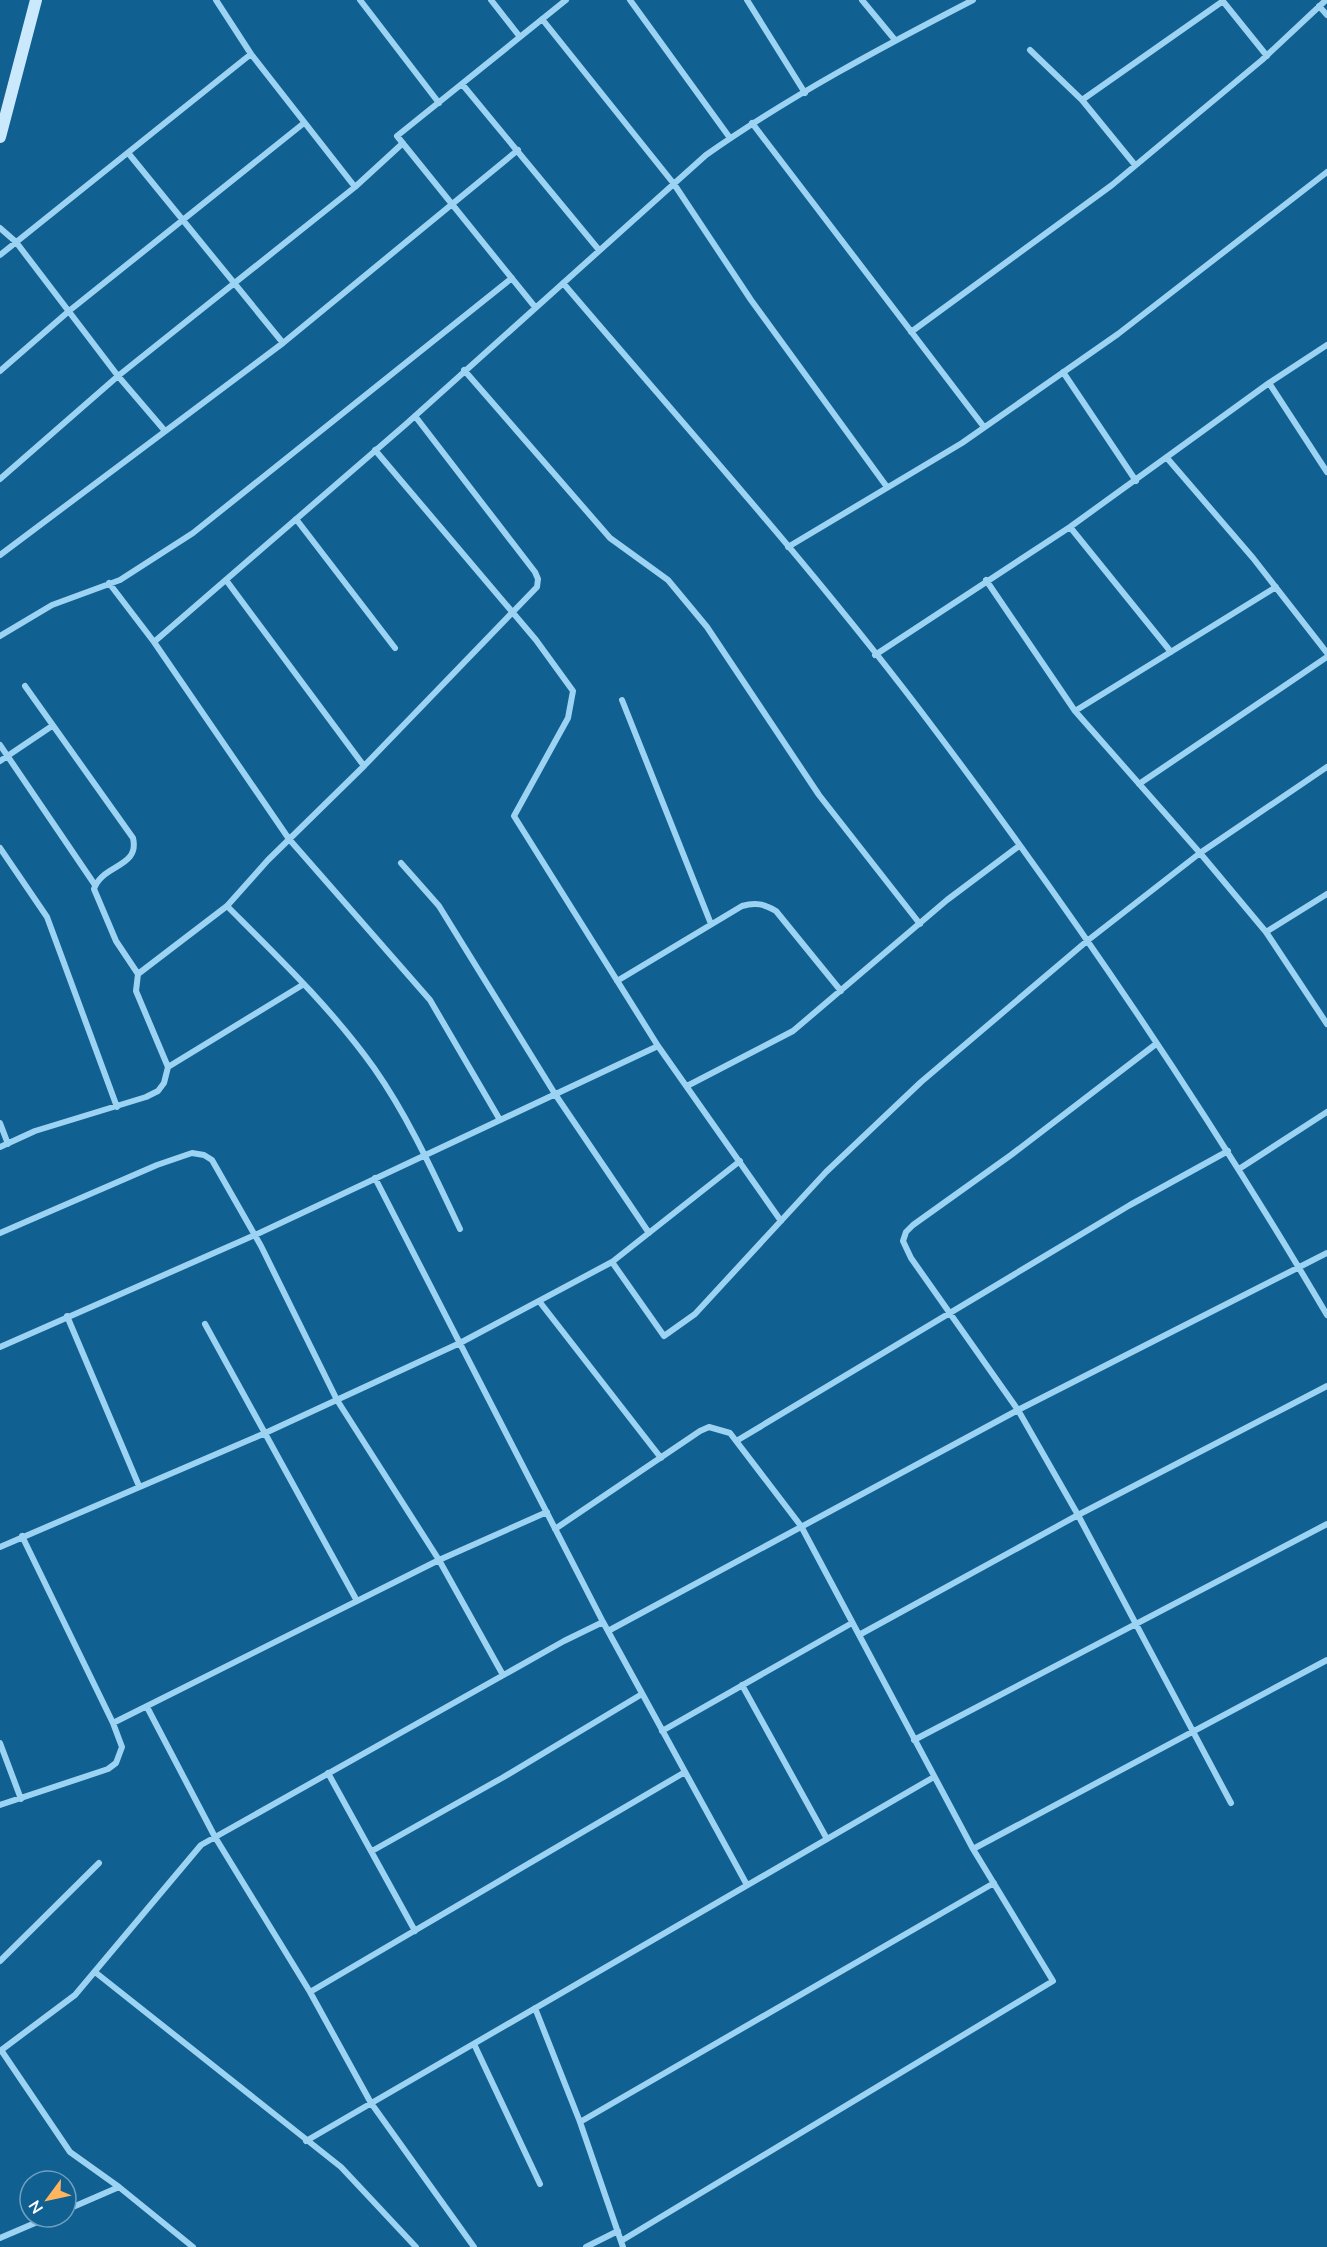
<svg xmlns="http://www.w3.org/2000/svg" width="1327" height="2247" font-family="'Nunito Sans',sans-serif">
	<rect width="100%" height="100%" fill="#106092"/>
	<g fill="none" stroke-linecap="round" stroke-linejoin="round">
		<!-- street -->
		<path stroke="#9cd3f3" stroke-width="6" d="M216,0L251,54L355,187L403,143
			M360,0L439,103
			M491,0L520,37
			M630,0L730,138
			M747,0L805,93
			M862,0L895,40
			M1222,0L1267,56
			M1319,6L1327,15
			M542,19L674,184L751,300L887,487
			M1030,50L1082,100L1135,165
			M462,84L599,250
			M1082,100L1223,1
			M752,123L984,427
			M129,154L283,343
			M0,228L16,242L118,376L165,431
			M0,255L251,54
			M563,283C688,430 819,575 935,730C1076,917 1208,1113 1327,1315
			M535,307L397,136L566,0
			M911,332L1112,185L1262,60L1326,0
			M464,370L610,538L668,580L707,627L819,795L920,924
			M0,371L69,311L304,123
			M1063,372L1136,481
			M1269,383L1327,472
			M375,450L536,640L573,691L568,718L514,816L658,1046L781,1221
			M1167,458L1253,558L1327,653
			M0,479L118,376L355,187
			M296,519L395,648
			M1070,527L1171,652
			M788,547L962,443L1118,334L1327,172
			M0,555L283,343L518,150
			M226,580L364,766
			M986,580L1075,711L1200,853L1266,932L1327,1024
			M109,583L154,642L289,839L430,1000L500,1120
			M0,636L52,605L120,580L193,533L512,278
			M154,642L405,425L706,155C790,96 882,47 973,0
			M875,655L1070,527L1269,383L1327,345
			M25,686L133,838C140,868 102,864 94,889L116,941L138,974
			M622,700L711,924
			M1075,711L1276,587
			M0,745L95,885
			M0,761L52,726
			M1139,784L1327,657
			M0,848L47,917L117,1107
			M401,863L439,906L555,1094L649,1233
			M227,906C278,957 332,1009 374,1068C409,1118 434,1174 460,1229
			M1266,932L1327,894
			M617,981L742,906C756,902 764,904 776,911L841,991
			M1156,1044L1011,1155L913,1225L906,1232L903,1241L911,1258L1018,1410L1078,1515L1231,1803
			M168,1067L304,984
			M687,1086L793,1031L947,900L1019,846
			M0,1123L8,1144
			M0,1147L35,1131L146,1097L158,1091L164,1083L168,1067L136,991L138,974L227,906L268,860L364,766L537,587L538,579L535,572L415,416
			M1239,1169L1327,1112
			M375,1178L603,1622L747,1885
			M0,1233L157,1165L192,1153L204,1155L212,1160L261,1246L337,1400L439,1560L503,1675
			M612,1262L664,1336L695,1314L826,1172L921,1082L1087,941L1200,853L1327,767
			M539,1301L661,1458
			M67,1316L139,1486
			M205,1324L357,1601
			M0,1347L255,1235L658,1046
			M738,1440L1130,1205L1228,1151
			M555,1529L700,1431L709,1427L730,1433L801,1526L973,1849L1053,1981L621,2241
			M0,1547L263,1434L460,1343L612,1262L740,1161
			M608,1631L1018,1410L1327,1253
			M859,1635L1078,1515L1327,1386
			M742,1685L827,1839
			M147,1707L215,1837L310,1992L371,2103L474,2247
			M113,1723L439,1560L547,1512
			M662,1731L852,1623
			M914,1740L1327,1524
			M0,1743L21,1799
			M328,1773L415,1931
			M0,1805L108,1769L116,1763L122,1747L113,1723L22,1536
			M973,1849L1327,1660
			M372,1851L502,1778L642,1694
			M0,1961L99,1863
			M95,1972L341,2167L416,2247
			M310,1992L685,1772
			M535,2008L580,2122L623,2247
			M474,2044L540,2184
			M1,2050L70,2152L119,2187L193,2247
			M0,2051L75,1995L201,1845L564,1641L603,1622
			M580,2122L994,1883
			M306,2141L934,1777
			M66,2210L119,2187
			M0,2238L49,2217
			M586,2247L618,2231"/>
		<!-- secondary -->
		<path stroke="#cbe9fd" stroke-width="12" d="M0,137L36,0"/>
	</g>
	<!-- north arrow -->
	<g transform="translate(48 2199) rotate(237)"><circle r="28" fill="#106092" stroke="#70a0be" stroke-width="1.5"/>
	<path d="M0-4.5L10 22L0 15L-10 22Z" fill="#ffb45e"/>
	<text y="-9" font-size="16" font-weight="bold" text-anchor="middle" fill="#ffffff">N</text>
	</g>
</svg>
